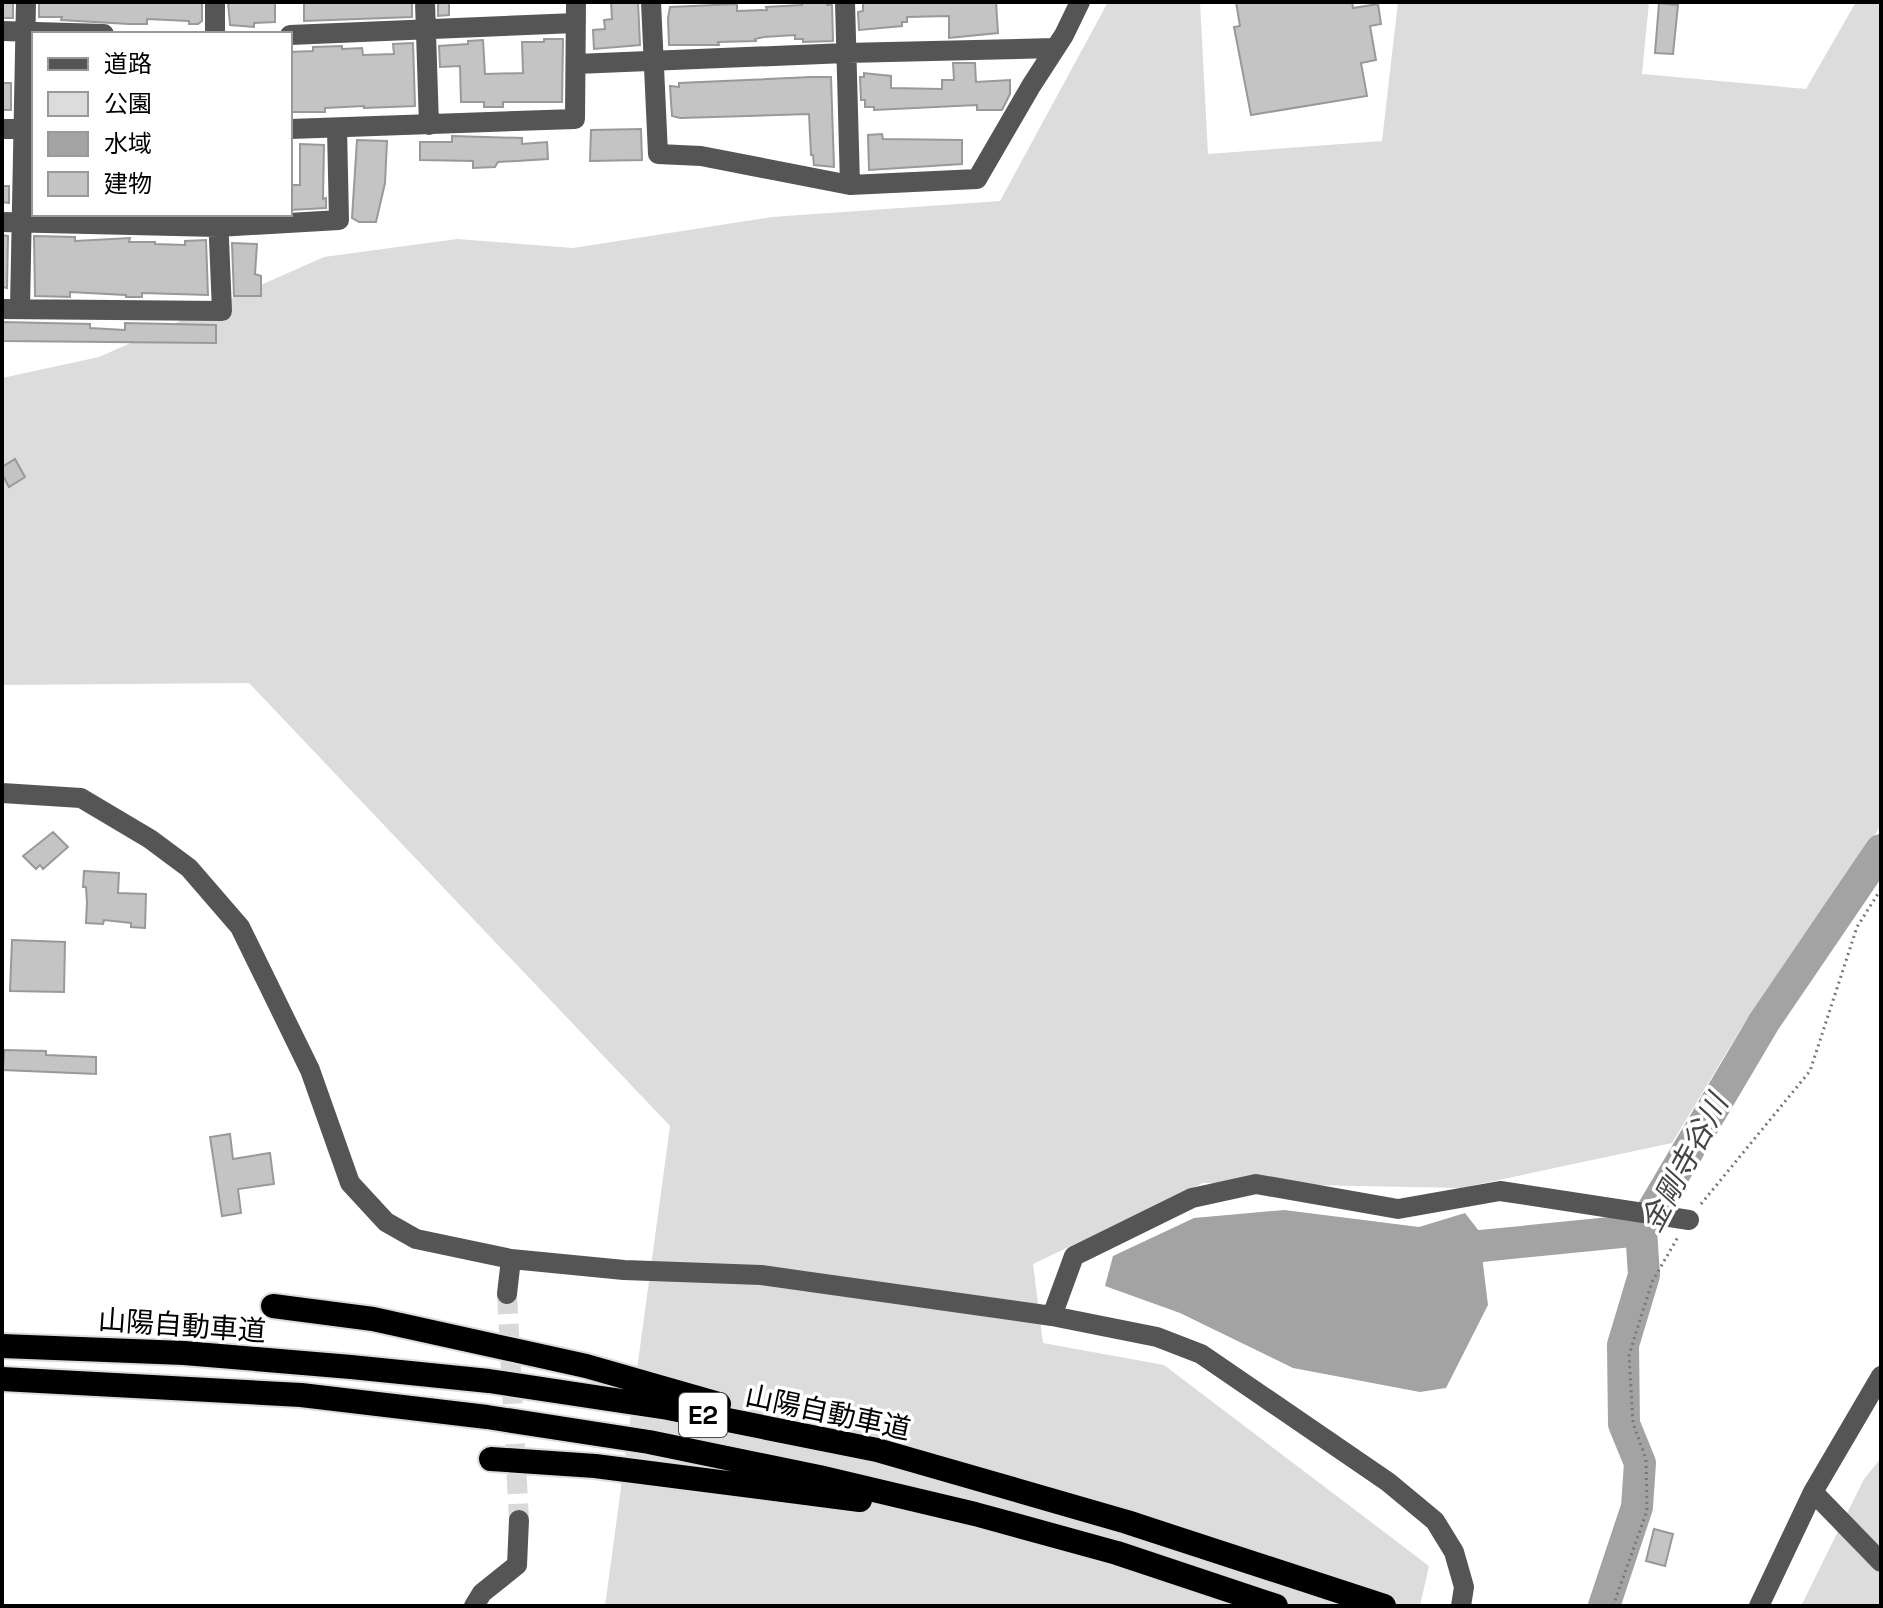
<svg xmlns="http://www.w3.org/2000/svg" width="1883" height="1608" font-family="'Space Grotesk','Noto Sans JP',sans-serif">
	<rect width="100%" height="100%" fill="#fff"/>
	<!-- green -->
	<path fill="#dcdcdc" d="M1108,2H1200L1208,154L1382,141L1398,2H1649L1642,74L1806,89L1856,2H1881V826L1742,1027L1672,1143L1461,1188L1203,1183L1033,1264L1043,1343L1164,1365L1429,1566L1420,1606H605L670,1126L249,683L2,685V378L99,357L324,257L457,239L573,248L772,217L1000,201Z
		M1881,1458V1606H1801L1864,1479Z"/>
	<!-- water -->
	<path fill="#a3a3a3" d="M1284,1210L1419,1227L1465,1213L1479,1231L1488,1305L1446,1388L1420,1392L1293,1368L1180,1313L1105,1286L1113,1256L1194,1218Z"/>
	<g fill="none" stroke-linecap="round" stroke-linejoin="round">
		<!-- river -->
		<path stroke="#a3a3a3" stroke-width="32" d="M1481,1246L1641,1230
			M1604,1606L1637,1507L1640,1463L1624,1424L1623,1345L1644,1275L1641,1230L1764,1022L1881,850"/>
	</g>
	<!-- building -->
	<path fill="#c4c4c4" stroke="#999" stroke-width="2" d="M2,2H13V18H2Z
		M39,2H202V21L198,24H189V21L147,19V24H129L61,20L62,17H39Z
		M228,2H275V22L254,23V27L230,25Z
		M304,2H412V17L304,21Z
		M438,2H449V15L438,16Z
		M611,2H638L640,45L594,49L593,30L605,29L604,20L612,19Z
		M802,2H827V5H832L833,41L803,42V39H795V35L764,37L755,39L756,41L718,42L719,45H669L668,18L670,7L737,4V11L767,10L766,7L802,5Z
		M863,2H996L998,33L949,38V16L907,17V22H902V26L859,30L858,12L863,11Z
		M1236,2H1352L1353,8L1378,4L1381,24L1370,26L1376,60L1361,63L1367,96L1251,115L1234,27L1240,26Z
		M1659,3L1678,5L1673,54L1655,53Z
		M544,39H563L562,102H503V107H484V102H461L460,66L440,67L439,46L468,44V41L483,40L485,74L523,73L522,42H544Z
		M413,43L415,106L364,108V106L325,108V112H290V52L313,51V47L342,46V49L362,48L363,55L394,54L393,44Z
		M953,63H975L976,82L1010,80V94L1002,110H977V105L874,110V107H865V100H861L860,77H864V73L891,76V88L942,89V80H954Z
		M811,77H831L834,167L814,165L813,155H811L809,114L680,118L672,116L670,86L679,87V83Z
		M2,83H11V110H2Z
		M641,129L642,160L590,161L591,130Z
		M882,134L883,139L962,140V164L869,170L868,135Z
		M452,136L522,138V144L547,142L548,159L498,162L495,167L473,168V161L420,160V142H452Z
		M357,140L387,141L385,183L376,222H359L352,218Z
		M300,144L324,145L323,199L326,198V208L290,210V185H300Z
		M2,186H9V203L2,202Z
		M2,235L8,236L7,288L2,287Z
		M34,236L75,237V241L130,238L129,242H155V244L185,245V241L206,240L208,295L142,293V297H126V295L70,292V297L35,296Z
		M232,243L257,244L255,274L261,276V296H234Z
		M2,322L90,324V328L125,330V323L216,325V343L2,341Z
		M15,459L25,477L9,487L2,474V467Z
		M53,832L68,847L43,869L40,865L36,869L23,856Z
		M84,871L119,873L118,893L146,894L145,928L131,927V923L104,920L103,924L86,923L87,903L86,887H83Z
		M12,940L65,942L64,992L10,991Z
		M4,1050L46,1051V1055L96,1057V1074L3,1070Z
		M230,1134L233,1159L270,1153L274,1184L238,1189L241,1213L222,1216L210,1137Z
		M1654,1529L1673,1534L1665,1566L1646,1561Z"/>
	<g fill="none" stroke-linecap="round" stroke-linejoin="round">
		<!-- minor-tunnel -->
		<path stroke="#d9d9d9" stroke-width="20" stroke-dasharray="20 10" stroke-linecap="butt" d="M507,1294L519,1520"/>
		<defs>
			<path id="highway" d="M273,1306L373,1319L586,1366L719,1404
				M2,1346L184,1353L351,1367L489,1381L668,1408L877,1450L1127,1522L1384,1606
				M2,1379L301,1395L487,1417L649,1442L819,1477L975,1514L1117,1553L1276,1606
				M491,1459L595,1466L860,1500"/>
		</defs>
		<!-- highway casing -->
		<use href="#highway" stroke="#dbdbdb" stroke-width="28"/>
		<!-- path -->
		<path stroke="#777" stroke-width="3" stroke-dasharray="2 4" stroke-linecap="butt" d="M1701,1204L1810,1071L1857,927L1881,889
			M1613,1606L1647,1511L1646,1459L1633,1423L1629,1355L1652,1282L1678,1237"/>
		<!-- minor -->
		<path stroke="#555" stroke-width="20" d="M425,2L429,125
			M651,2L658,154L701,156L850,185L977,179L1031,86L1064,35L1080,2
			M845,2L850,185
			M2,31L104,34
			M215,34V2
			M290,35L576,23
			M576,64L846,53L1055,48
			M2,129H34
			M290,129L575,119L576,2
			M2,222L218,227L339,220L337,128
			M20,308L26,2
			M2,309L222,311L218,215
			M2,793L81,798L150,839L189,868L240,927L310,1070L350,1183L386,1222L416,1239L511,1259L624,1270L761,1275L1052,1316L1157,1337L1201,1354L1388,1482L1435,1521L1454,1552L1464,1587L1461,1606
			M507,1294L511,1259
			M1052,1316L1074,1256L1192,1198L1256,1184L1398,1209L1500,1191L1689,1220
			M1813,1492L1881,1562
			M474,1606L482,1593L517,1565L519,1520
			M1759,1606L1813,1492L1881,1376"/>
		<!-- highway -->
		<use href="#highway" stroke="#000" stroke-width="24"/>
	</g>
	<g text-anchor="middle" dominant-baseline="central" stroke-width="7" stroke-linejoin="round" paint-order="stroke">
		<!-- shield labels -->
		<rect fill="#fff" stroke="#4c4c4c" stroke-width="2" x="679" y="1393" width="48" height="44" rx="6"/>
		<g font-size="26" font-weight="bold" fill="#000">
			<text x="703" y="1415">E2</text>
		</g>
		<!-- street labels -->
		<g font-size="28" fill="#000" stroke="#fff">
			<text transform="translate(182 1325) rotate(4)">山陽自動車道</text>
			<text transform="translate(828 1412) rotate(12)">山陽自動車道</text>
		</g>
		<!-- water labels -->
		<g font-size="30" font-style="italic" fill="#444" stroke="#fff">
			<text transform="translate(1684 1163) rotate(-62)">金剛寺谷川</text>
		</g>
	</g>
	<!-- border -->
	<rect width="1883" height="1608" fill="none" stroke="#000000" stroke-width="8"/>
	<!-- legend -->
	<rect x="32" y="32" width="260" height="184" fill="#ffffff" stroke="#999999" stroke-width="2"/>
	<rect x="48" y="58" width="40" height="12" fill="#555555" stroke="#999999" stroke-width="2"/>
	<text x="104" y="72" font-size="24" fill="#000000">道路</text>
	<rect x="48" y="92" width="40" height="24" fill="#dcdcdc" stroke="#999999" stroke-width="2"/>
	<text x="104" y="112" font-size="24" fill="#000000">公園</text>
	<rect x="48" y="132" width="40" height="24" fill="#a3a3a3" stroke="#999999" stroke-width="2"/>
	<text x="104" y="152" font-size="24" fill="#000000">水域</text>
	<rect x="48" y="172" width="40" height="24" fill="#c4c4c4" stroke="#999999" stroke-width="2"/>
	<text x="104" y="192" font-size="24" fill="#000000">建物</text>
</svg>
